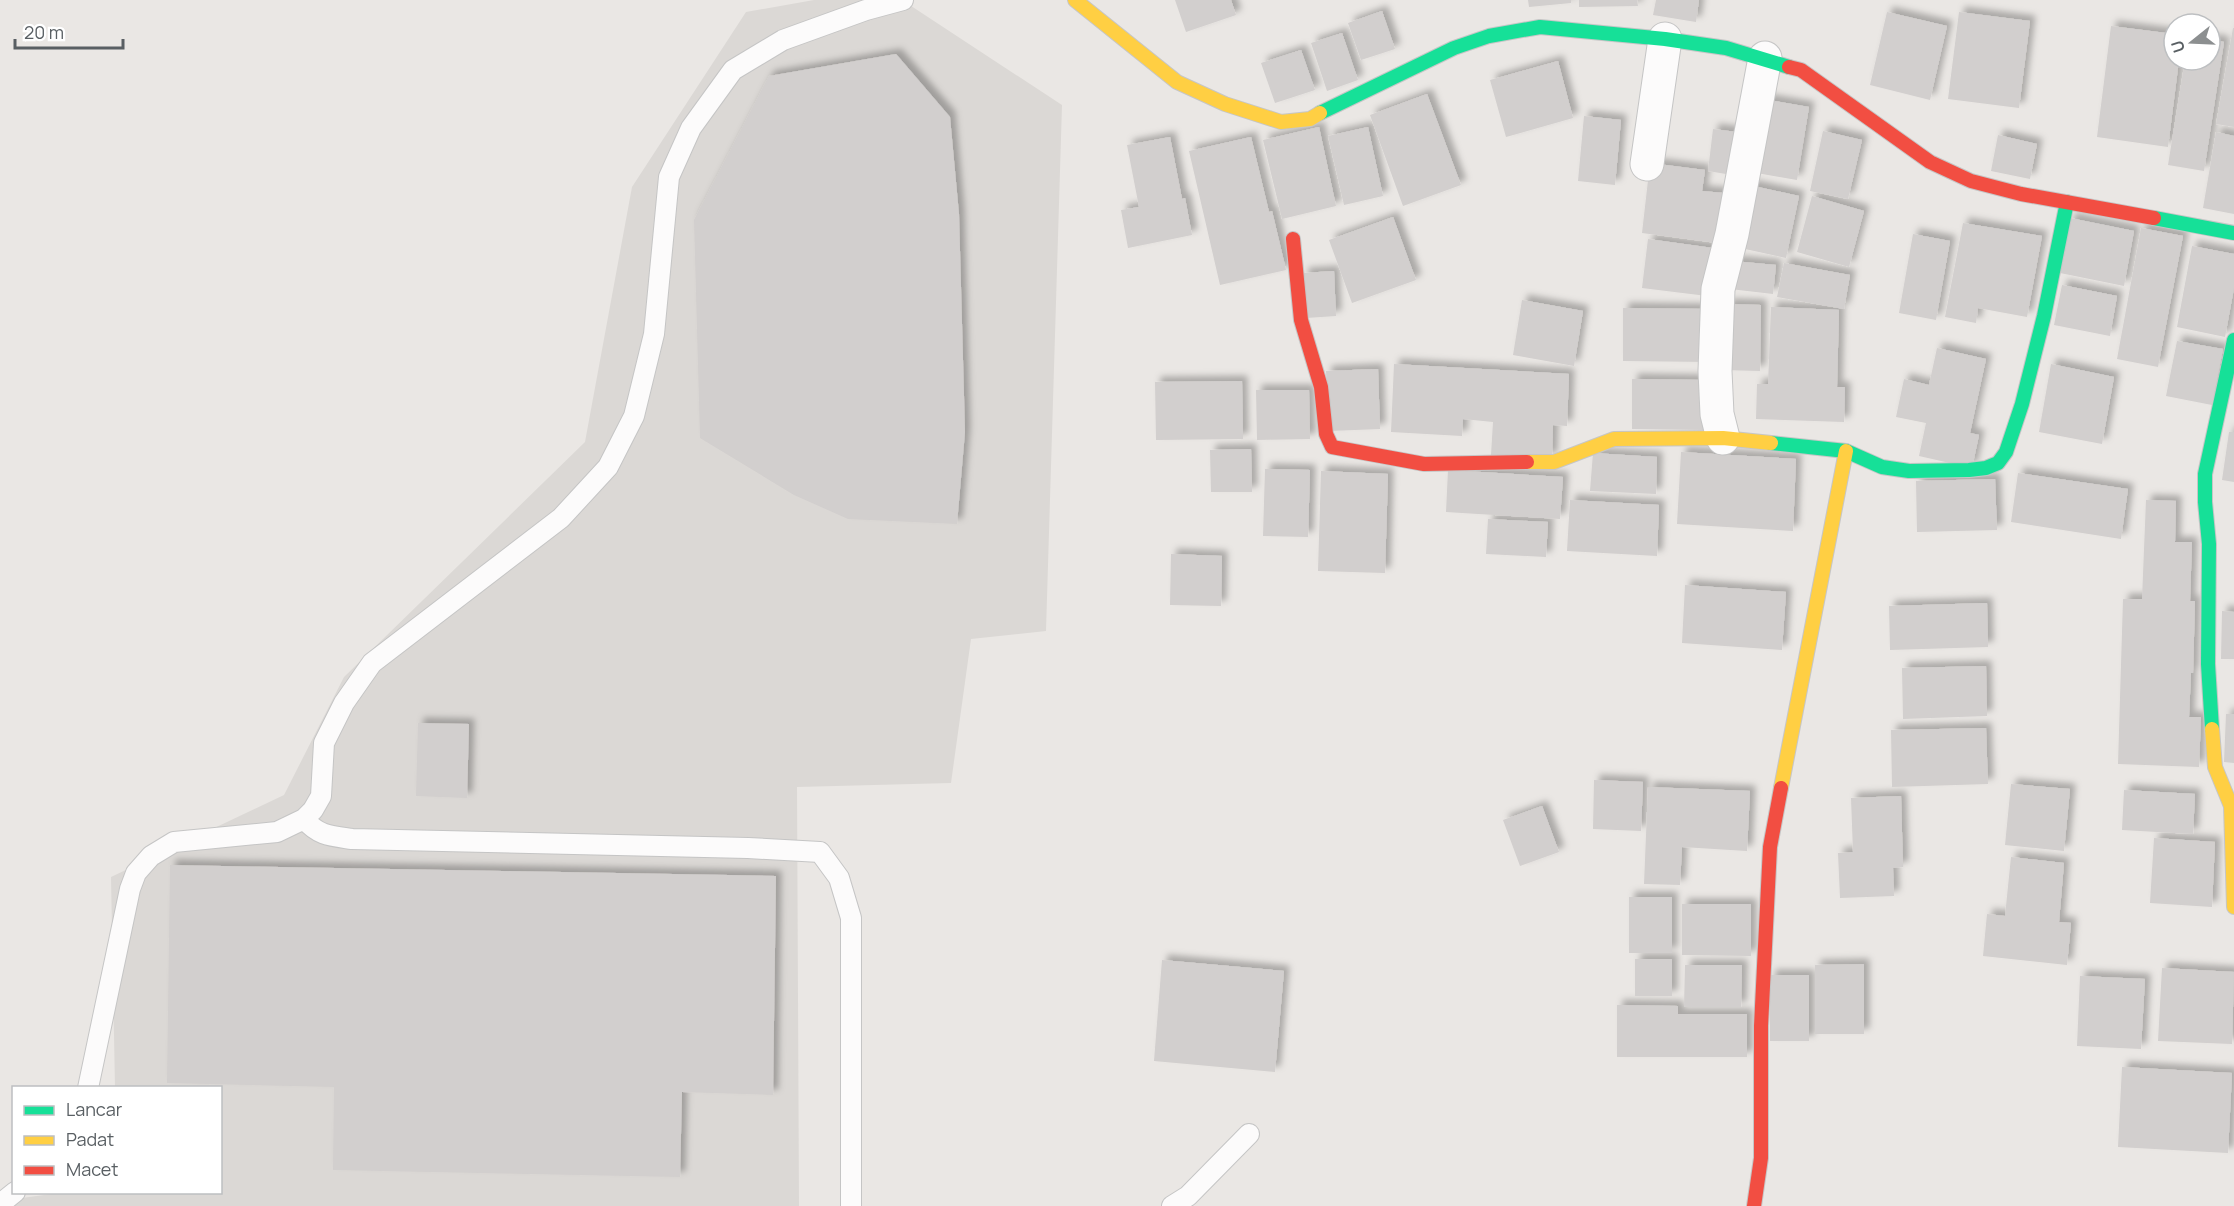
<svg xmlns="http://www.w3.org/2000/svg" width="2234" height="1206" font-family="Manrope,sans-serif">
	<defs>
		<filter id="shadow"><feDropShadow dx="5.5" dy="-5.5" stdDeviation="3" flood-color="#0004"/></filter>
	</defs>
	<rect width="100%" height="100%" fill="#eae7e4"/>
	<!-- industrial -->
	<path fill="#dbd8d5" d="M814,0H902L1062,105L1046,631L971,639L951,783L797,787L799,1206H0V1201L66,1192H220V1088L115,1087L111,877L284,795L344,677L585,442L632,187L746,12Z"/>
	<!-- building -->
	<path fill="#d2cfce" filter="url(#shadow)" d="M1175,0H1231L1236,15L1186,32Z
		M1528,0H1571V3L1529,7Z
		M1579,0H1637L1638,6L1579,7Z
		M1656,0H1699L1696,22L1653,15Z
		M1382,11L1395,49L1361,60L1348,23Z
		M1887,12L1947,26L1930,100L1870,85Z
		M1959,12L2030,21L2019,108L1948,99Z
		M2111,26L2174,34V60H2179L2168,147L2097,137Z
		M2233,28H2234V127L2216,124Z
		M1342,33L1358,80L1327,91L1311,43Z
		M2210,39L2224,42L2204,171L2168,165L2185,60H2210Z
		M1301,50L1315,90L1275,103L1261,63Z
		M896,54L950,117L959,214L965,432L957,524L848,519L794,495L700,438L694,220L769,76Z
		M1558,61L1573,118L1506,137L1490,80Z
		M1427,94L1461,185L1403,206L1370,115Z
		M1763,99L1809,107L1797,180L1751,172Z
		M1584,116L1621,120L1615,185L1578,181Z
		M1319,127L1336,206L1282,219L1263,140Z
		M1368,127L1383,196L1344,205L1328,136Z
		M1713,129L1737,132L1732,175L1708,171Z
		M1823,131L1862,140L1848,199L1810,191Z
		M2216,132L2234,136V214L2203,208Z
		M1998,135L2037,144L2030,179L1991,171Z
		M1170,137L1182,199L1185,198L1192,235L1128,248L1121,210L1139,207L1127,145Z
		M1251,137L1269,212L1272,211L1286,270L1220,285L1189,151Z
		M1650,163L1705,170L1702,191L1724,193L1717,243L1642,233Z
		M1749,185L1799,196L1786,258L1736,247Z
		M1812,196L1864,211L1849,267L1797,252Z
		M1393,217L1416,280L1352,303L1329,240Z
		M2070,218L2134,231L2124,286L2060,273Z
		M1963,223L2042,236L2027,317L1978,308L1976,323L1945,317Z
		M2141,228L2183,236L2158,367L2117,359Z
		M1913,234L1950,241L1936,320L1899,313Z
		M1648,239L1713,248L1707,296L1642,288Z
		M2192,246L2234,254V288L2225,337L2177,327Z
		M1733,261L1776,265L1773,294L1730,289Z
		M1784,263L1850,275L1844,309L1777,297Z
		M1334,271L1336,316L1306,318L1303,273Z
		M2062,285L2117,296L2110,336L2054,325Z
		M1522,300L1583,311L1574,366L1513,355Z
		M1726,304L1761,305L1760,371L1723,370Z
		M1771,307L1839,310L1837,387H1845L1844,422L1756,419L1757,384H1768Z
		M1623,308L1710,309V362L1623,361Z
		M2177,341L2223,349L2212,405L2166,396Z
		M1937,348L1986,359L1970,433L1979,435L1972,468L1919,456L1926,423L1896,417L1904,379L1929,385Z
		M1394,364L1569,374L1567,426L1553,425L1552,458L1491,455L1493,422L1463,419L1462,436L1391,432Z
		M2051,364L2114,377L2102,444L2039,432Z
		M1378,369L1380,429L1329,431L1326,371Z
		M1632,379L1705,380L1704,430L1632,429Z
		M1242,381L1243,439L1156,440L1155,382Z
		M1256,390H1309L1310,439L1257,440Z
		M2229,432H2234V482L2222,480Z
		M1251,449L1252,492H1211L1210,450Z
		M1681,452L1796,459L1793,531L1677,524Z
		M1593,453L1657,457L1656,494L1590,491Z
		M1265,469L1310,470L1308,537L1263,536Z
		M1448,470L1563,477L1560,519L1446,512Z
		M1321,471L1388,474L1385,573L1318,571Z
		M2018,473L2128,489L2121,539L2011,522Z
		M1995,479L1997,530L1917,532L1916,481Z
		M1570,500L1659,505L1657,556L1567,551Z
		M2146,500L2176,501L2175,542H2192L2190,601H2195L2193,673H2191L2189,717H2201L2199,767L2118,764L2123,599H2142Z
		M1488,519L1548,522L1546,557L1486,554Z
		M1171,554L1222,556L1221,606L1170,605Z
		M1685,585L1786,592L1782,650L1682,643Z
		M1987,603L1988,647L1890,650L1889,606Z
		M2222,611L2234,612V659H2221Z
		M1986,666L1987,716L1903,719L1902,668Z
		M2226,714H2234V763L2224,762Z
		M418,723L469,724L467,798L416,796Z
		M1986,728L1988,784L1892,787L1891,730Z
		M1594,780L1643,782L1641,831L1593,829Z
		M2011,784L2070,789L2064,851L2005,845Z
		M1648,787L1750,791L1747,851L1682,847L1680,885L1644,884Z
		M2124,790L2195,794L2193,834L2122,830Z
		M1901,796L1903,867L1893,868L1894,896L1840,898L1838,853L1853,852L1851,798Z
		M1542,806L1559,852L1520,866L1503,820Z
		M2154,838L2215,842L2212,907L2150,903Z
		M2011,857L2064,863L2059,922L2071,923L2067,965L1983,956L1987,914L2005,916Z
		M170,865L776,876L773,1095L682,1092L680,1177L333,1170L334,1087L167,1083Z
		M1629,897H1672V953H1629Z
		M1682,904H1751V956L1682,955Z
		M1635,959H1672V996H1635Z
		M1162,960L1284,971L1275,1072L1154,1061Z
		M1864,964V1034H1815V965Z
		M1685,965H1742L1741,1007H1684Z
		M2162,968L2234,972L2232,1044L2158,1041Z
		M1770,975H1809V1041H1770Z
		M2080,976L2145,979L2141,1049L2077,1046Z
		M1617,1005L1678,1006V1014H1747V1057H1617Z
		M2122,1067L2232,1073L2228,1153L2118,1147Z"/>
	<g fill="none" stroke-linecap="round" stroke-linejoin="round">
		<defs>
			<path id="lane" d="M304,819C319,836 330,836 352,839L748,848L820,852L839,878L851,918V1206
				M88,1088L130,889L136,873L151,856L174,842L277,832L304,819L313,810L321,796L324,743L344,703L372,663L561,518L608,467L634,416L654,334L669,177L691,128L733,70L783,40L866,10L903,0
				M0,1204L15,1192
				M1172,1206L1188,1196L1249,1134"/>
			<path id="street" d="M1647,164L1665,39
				M1723,438L1717,414L1715,371L1718,289L1732,234L1765,58"/>
			<path id="fast" d="M1320,113L1454,48L1489,36L1540,27L1665,39L1726,48L1789,67
				M2154,218L2234,233
				M1771,443L1846,451L1882,467L1909,471L1969,470L1986,468L1998,463L2006,452L2022,404L2044,316L2067,202
				M2212,729L2208,664L2209,544L2205,502V474L2234,340"/>
			<path id="slow" d="M1075,0L1177,82L1225,104L1281,122L1310,119L1320,113
				M1527,462H1554L1614,439L1723,438L1771,443
				M2212,729L2215,767L2231,806L2234,907
				M1781,788L1846,451"/>
			<path id="jam" d="M1789,67L1801,70L1930,162L1971,181L2021,194L2154,218
				M1293,239L1301,320L1321,387L1326,434L1332,447L1424,464L1527,462
				M1754,1206L1761,1158V1026L1770,847L1781,788"/>
		</defs>
		<!-- lane casing -->
		<use href="#lane" stroke="#c5c5c5" stroke-width="22"/>
		<!-- street casing -->
		<use href="#street" stroke="#c5c5c5" stroke-width="35"/>
		<!-- fast casing -->
		<use href="#fast" stroke="#c6c6c6" stroke-width="16"/>
		<!-- slow casing -->
		<use href="#slow" stroke="#c6c6c6" stroke-width="16"/>
		<!-- jam casing -->
		<use href="#jam" stroke="#c6c6c6" stroke-width="16"/>
		<!-- lane -->
		<use href="#lane" stroke="#fcfbfb" stroke-width="20"/>
		<!-- street -->
		<use href="#street" stroke="#fcfbfb" stroke-width="33"/>
		<!-- fast -->
		<use href="#fast" stroke="#16e098" stroke-width="14"/>
		<!-- slow -->
		<use href="#slow" stroke="#ffcf43" stroke-width="14"/>
		<!-- jam -->
		<use href="#jam" stroke="#f24e42" stroke-width="14"/>
	</g>
	<!-- legend -->
	<rect x="12" y="1086" width="210" height="108" fill="#ffffff" stroke="#bdbfc1" stroke-width="1.5"/>
	<rect x="24" y="1106" width="30" height="9" fill="#16e098" stroke="#bdbfc1" stroke-width="1.5"/>
	<text x="66" y="1116" font-size="18" fill="#595f63">Lancar</text>
	<rect x="24" y="1136" width="30" height="9" fill="#ffcf43" stroke="#bdbfc1" stroke-width="1.5"/>
	<text x="66" y="1146" font-size="18" fill="#595f63">Padat</text>
	<rect x="24" y="1166" width="30" height="9" fill="#f24e42" stroke="#bdbfc1" stroke-width="1.5"/>
	<text x="66" y="1176" font-size="18" fill="#595f63">Macet</text>
	<!-- north arrow -->
	<g transform="translate(2192 42) rotate(252)"><circle r="28" fill="#ffffff" stroke="#bdbfc1" stroke-width="1.5"/>
	<path d="M0-4.5L10 22L0 15L-10 22Z" fill="#8c8f90"/>
	<text y="-9" font-size="16" font-weight="bold" text-anchor="middle" fill="#595f63">U</text>
	</g>
	<!-- scale -->
	<path d="M15 39v9h108v-9" fill="none" stroke="#595f63" stroke-width="3"/>
	<text x="24" y="39" font-size="18" fill="#595f63" stroke="#ffffff" stroke-width="4.5" paint-order="stroke">20 m</text>
</svg>
